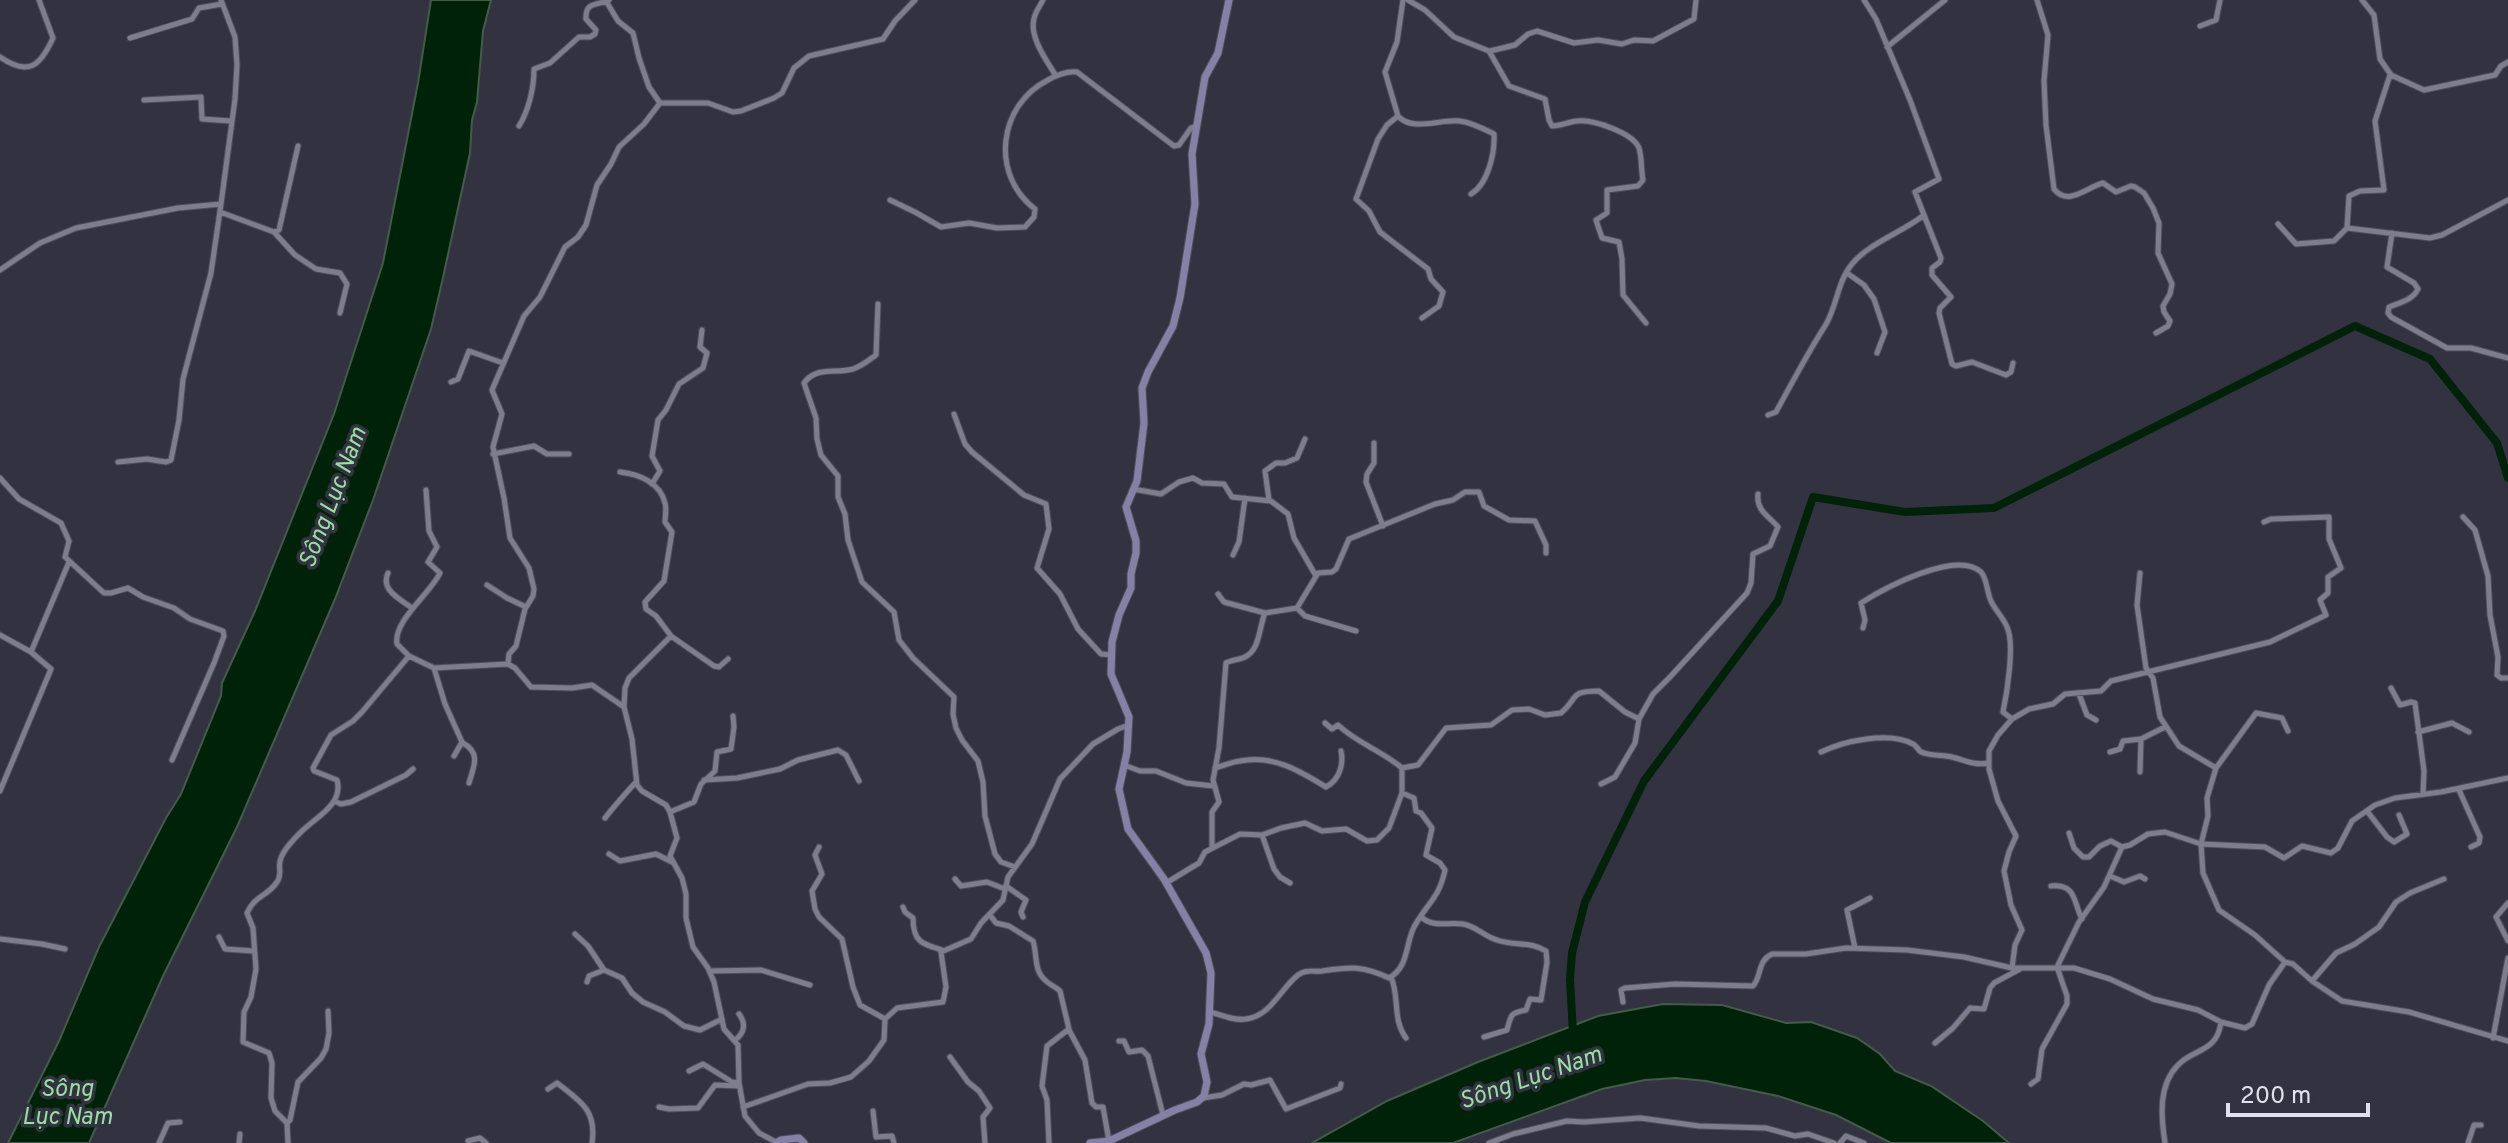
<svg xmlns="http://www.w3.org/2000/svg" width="2508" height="1143" font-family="Overpass,sans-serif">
	<rect width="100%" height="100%" fill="#333240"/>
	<!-- water -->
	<path fill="#002208" stroke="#445b4c" stroke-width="2" d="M431,0H491L483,31L477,102L472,120L470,153L442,282L431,329L373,500L335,599L237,827L163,976L89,1143H8L59,1041L99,947L166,818L181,794L221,696L222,683L255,611L334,414L383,263L418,83Z
		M1663,1004L1722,1005L1786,1023L1811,1022L1857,1038L1880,1054L1895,1071L1931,1086L1983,1121L2009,1143H1891L1836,1115L1778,1096L1706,1081L1676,1078L1645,1080L1602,1089L1453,1143H1312L1387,1101L1478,1062L1598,1016Z"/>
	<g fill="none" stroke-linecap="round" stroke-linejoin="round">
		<!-- river -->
		<path stroke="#002208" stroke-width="8" d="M1573,1034L1570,979L1572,953L1585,902L1644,781L1778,601L1813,497L1905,512L1994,508L2355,326L2430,359L2497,443L2508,478"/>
		<defs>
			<path id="street" d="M221,0L235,37L237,65L235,99L221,204
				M1043,0C1040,6 1035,12 1034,19C1029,37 1047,61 1056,76
				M1403,0L1397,42L1385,72L1398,116L1387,125L1378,139L1356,199L1369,211L1380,232L1428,269L1431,279L1443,292L1439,306L1422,318
				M1408,0L1425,10L1454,37L1489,51L1509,86L1545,99L1549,120L1552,126C1561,126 1568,122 1577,121C1593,119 1633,133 1639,148C1642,158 1641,170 1643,180L1638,186L1607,190V213L1596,220L1602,238L1619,242L1622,259L1623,295L1646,323
				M2037,0L2048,35L2044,81L2046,125L2054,189C2068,207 2087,187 2103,183L2116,192L2131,186L2135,187L2144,193L2153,208L2159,223L2158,253L2172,284L2170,294L2163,306L2164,312L2170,321L2168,326L2156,333
				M2362,0L2374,15L2380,59L2391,75L2424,90L2495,75L2501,66L2508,62
				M606,1L618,21L633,33L639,58L649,87L660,103
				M2200,26L2216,20L2220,0
				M130,38L192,19L199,8L222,4
				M1887,47L1945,0
				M1490,51L1515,45L1528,34L1537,31L1574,43L1598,40L1622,44L1634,40L1653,41L1694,19L1696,0
				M0,57C28,76 40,67 53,38L39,0
				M144,100L201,97L202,119L231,121
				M1398,116C1412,132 1440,119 1459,121C1471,122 1484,129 1494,134C1495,153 1488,184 1471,194
				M519,126C529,110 534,87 534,69L550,63L579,37H590L595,34L596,30L586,19C585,1 597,6 609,0
				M890,200L915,212L941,227L969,223L997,228L1025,227L1034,217L1035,209C990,175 998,105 1048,80C1057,75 1066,71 1077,72L1174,146L1179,145L1191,128L1196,126
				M220,212L274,232L295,255L316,269L340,273L347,284L340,313
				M1924,215L1941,258L1940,262L1932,268V275L1951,297L1940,308L1939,313L1952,364L1956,366L1972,362L2006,375L2011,372L2013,363
				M2278,224L2296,244L2334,241L2347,228L2430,238L2442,235L2508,200
				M2347,228L2349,196L2360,191L2384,190L2375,121L2390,75
				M274,232L279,230L298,146
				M2392,233L2387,267L2414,283L2418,289C2413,300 2399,303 2389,307L2388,313L2391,317L2447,348H2471L2508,358
				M0,270L40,243L76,228L178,208L221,204L211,273L183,379L179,420L171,460L166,462L147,459L118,462
				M1847,273L1864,285L1874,299L1885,332L1877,353
				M878,304L876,355C869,360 862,366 853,369C836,374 816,366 804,383L816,418L817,439L821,455L838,476V497L845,514L848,540L862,582L894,612L899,640L913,658L954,697L953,714L956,728L962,740L978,761L983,782L985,816L995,854L1001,862L1015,867
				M451,382L458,379L469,351L503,363
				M954,414L965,444L972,452L1024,495L1046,504L1049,529L1037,568L1060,594L1078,629L1101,654L1112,655
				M1768,415L1776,412C1792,383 1807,354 1825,326C1837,307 1837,282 1852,264C1869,243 1903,232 1924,215L1915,192L1939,179L1910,100L1876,19L1864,0
				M1374,443V463L1367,474L1366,482L1383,526
				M493,454L534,446L547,454H569
				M620,472C638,474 660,482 665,503C667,509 665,516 665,522L672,532L664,581L645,602L646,609L656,616L671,636L714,666L719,667L728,659
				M0,478L19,499L61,523L69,541L65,557L104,593H111L128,588L143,597L174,608L190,619L223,631L224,636L214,663L172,760
				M652,484L660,471L652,456L658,420L666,410L679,384L703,368L707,353L700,347L702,330
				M1133,489L1161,494L1179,482L1193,478L1202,483L1224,484L1232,497L1271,501L1288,514L1294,538L1316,576
				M426,490L429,531L437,547L428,562L440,573C430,594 393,621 397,644L409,656L434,668L508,664L515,668L531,687L572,688L592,685L624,707L632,739L637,785L642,791L666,805L670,812L677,838L670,856L682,878L686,894V918L693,947L708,968L714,982L724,1029L738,1045L739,1083L745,1116L759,1133L776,1142
				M1269,500L1265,471L1276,463H1285L1297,458L1305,439
				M2463,517L2475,530L2488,576L2490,615L2498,657L2497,675L2501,678H2508
				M1233,555L1239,542L1245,498
				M388,573C380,590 400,599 412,608
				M2140,573L2137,605L2146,668L2153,678L2160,717L2179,746L2216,768L2207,798L2208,816L2201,844L2203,873L2219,910L2255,935L2285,962
				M487,585L507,598L526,607
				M1218,594L1224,602L1265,613
				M1297,608L1305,616L1356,631
				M1863,628L1865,620L1861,603C1883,589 1956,549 1981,572C1987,578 1987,593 1991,601C1995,610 2003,617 2007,627C2015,644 2007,693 2003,712L2012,719
				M0,635L31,652L51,669L0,791
				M31,652L69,562
				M508,664L509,654L516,646L525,609L533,596L534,589L529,568L510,538L504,498L493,447L502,414L492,390L524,316L540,297L565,247L578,237L586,225L597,185L611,164L619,147L644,124L660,103H708L733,112L741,111L774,98L782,93L794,68L809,56L883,39L895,21L915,0
				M434,668L445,704L462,742L454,756
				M2391,688L2400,705L2411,702L2415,703L2424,771L2423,794
				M2079,694L2087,715L2096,720
				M624,707L625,688L629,678L671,636
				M2418,732L2452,723L2469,732
				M463,743C481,753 474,766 469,783
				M1821,752C1844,741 1889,731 1913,744C1916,745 1918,750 1921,752C1930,756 1943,755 1952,757C1965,760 1975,766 1988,763
				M2110,752L2120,749L2123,741L2141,739L2165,727
				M1124,765L1140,771H1156L1186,783L1213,786
				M1215,768C1223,766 1231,762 1240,761C1272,754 1300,771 1326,787C1339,780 1344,765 1341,751
				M1402,768L1418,765L1446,728L1491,725L1512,710L1529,709L1545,715L1561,713C1579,698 1568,691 1599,691L1625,712L1639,719L1653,694L1670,677L1747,593L1751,583L1753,554L1770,546L1778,527C1769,516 1756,511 1758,494
				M2216,768L2256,713L2282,718L2288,731
				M2140,772L2141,739
				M704,780L737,778L780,769L798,760L838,750L846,755L859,781
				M1601,784L1615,777L1635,743L1639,719
				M2459,790L2480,837L2479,843L2471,847
				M334,801L341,804L351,802L406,775L413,769
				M2367,811L2387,837L2394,842L2407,834L2399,815
				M670,812L694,802L701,784L715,771L717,752L731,749L734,727L733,716
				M605,818C615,805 625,794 636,782
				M2069,833L2074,848L2083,857H2089L2100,846L2111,841L2122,847
				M1262,835L1274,869L1280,877L1290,883
				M1212,848V812L1219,802L1213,780L1219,748L1226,663C1231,660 1239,660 1245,657C1260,650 1259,627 1265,613L1297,608L1318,573L1332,572L1336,569L1349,539L1435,504L1453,500L1465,492H1479L1484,506L1509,520L1535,521L1546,545V553
				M609,854L620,861L656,854L672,862
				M2110,876L2124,882L2140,876L2145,879
				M955,879L961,886L987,882L1005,889
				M1166,883L1199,863L1205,852L1240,834L1262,835L1281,828L1305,823L1322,831L1346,829L1367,841L1377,840L1389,828L1402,793V768C1382,751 1357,743 1338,725L1332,729L1325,723
				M1006,886L1026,900L1021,912L1023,917
				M2051,886C2077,884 2073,902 2082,919
				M2508,903L2496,917L2508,941
				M903,907L905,912L913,918C913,942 922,944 942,950
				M990,915L996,923L1009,926L1033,941C1037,953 1034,970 1044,979C1049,985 1055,986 1060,991L1069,1029L1047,1046L1042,1086L1047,1100L1049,1143
				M1421,917C1434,928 1447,922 1463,924C1476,926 1485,937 1497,940C1513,946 1531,941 1546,951L1547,962L1541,1000L1530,999L1526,1010C1511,1013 1511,1014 1507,1030L1484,1037
				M575,934L588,946L604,970L622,978L632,993L643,1002L665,1012L684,1026L700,1030L722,1019
				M219,937L225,949L253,951
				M0,939L42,944L65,949
				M1855,948L1847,910L1870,898
				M2012,968L2015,945L2022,930L2011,905L2004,871L2009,852L2016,836L1998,801L1989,769V751L1998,735L2012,719L2029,709L2053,704L2065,694L2101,691L2111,681L2270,642L2326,615L2320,600L2328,593V577L2341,568L2329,539V517L2271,519L2264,522
				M710,971L761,970L810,985
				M1391,977C1400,998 1392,1019 1406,1038
				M2312,981L2336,953L2355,944L2379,927L2396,902L2410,893L2444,879
				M587,982L589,976L604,970
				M1623,1002L1621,990L1625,988L1675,984L1753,986C1762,976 1757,961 1772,954H1806L1846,948L1907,950L1964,957L2012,968H2074L2110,979L2153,999L2198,1010L2221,1022L2245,1028L2252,1024L2269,985L2285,962L2293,964L2312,981L2342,1001L2409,1012L2508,1041
				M1210,1012C1222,1015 1234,1021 1246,1019C1271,1016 1280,989 1298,975C1306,969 1313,972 1322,971C1350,967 1362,965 1389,978C1409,967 1405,945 1414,927C1427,903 1439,899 1445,870L1440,863L1426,855L1432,828L1421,813L1416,811L1414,798L1402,793
				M885,1019L897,1008L943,1002L946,987L941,952L971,939L981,923L1003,900L1008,877L1032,844L1060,779L1093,744L1118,729L1129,725
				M1069,1030L1085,1060L1092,1103L1096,1107H1103L1109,1141
				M2493,1038L2508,958
				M735,1040C745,1033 746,1023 739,1014
				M1119,1041H1124L1129,1052L1142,1050L1148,1056L1163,1115
				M1935,1043L1953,1028L1970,1008L1984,1009L1990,988L1994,983L2020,969
				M950,1057L968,1082L979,1091L990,1108L983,1117L985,1143
				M689,1071L703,1064L732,1082L738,1083
				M2031,1084L2038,1079L2042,1049L2067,1004V996L2057,967L2079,922L2104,887L2122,847L2130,845L2148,834L2165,832L2201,844L2265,847L2284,858L2302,846L2331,853L2338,848L2352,821L2375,805L2395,798L2441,792L2508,778
				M548,1089L557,1083C580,1101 597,1110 592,1143
				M1203,1098L1222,1095L1244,1084L1251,1085L1270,1080L1286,1109L1340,1088L1341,1084
				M659,1107L669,1109L698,1108L715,1085L739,1086
				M743,1107L808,1084L830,1083L851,1077L869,1061L884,1040L885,1019L860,1005L853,987L842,939L819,917L815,909L812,891L822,874L815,855L819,847
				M873,1111L876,1137L892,1136L894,1143
				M287,1123L290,1120L298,1082L321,1058L326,1049L329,1033L328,1011
				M468,1141L480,1138L486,1143
				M159,1143L168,1123L180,1122
				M239,1143L240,1134
				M288,1143L287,1123L275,1111L271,1098L272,1063L269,1053L243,1042L244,1012L251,997L256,969L253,928L247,913C255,895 267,897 277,882C283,874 277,866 281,858C284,849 293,840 300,833C314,818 344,805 337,780L314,771L313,768L331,735L353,721L362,712L409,656
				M1489,1143L1513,1134L1567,1121L1584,1122L1640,1118L1699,1126L1766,1128L1795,1136L1808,1134L1834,1143
				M1840,1143L1846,1136L1864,1143
				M2165,1143C2161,1117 2158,1085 2178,1065C2194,1048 2217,1053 2221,1022
				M2468,1143L2474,1125H2481"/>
			<path id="secondary" d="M776,1143L781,1140L799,1138L804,1143
				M1090,1143L1109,1141L1175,1110L1197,1102L1204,1096L1207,1082L1201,1054L1209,1024L1211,973L1206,953L1164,879L1128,829L1119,789L1127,752L1129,717L1111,674L1112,642L1119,615L1131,588V574L1136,553V541L1126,507L1137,481L1144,423L1142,388L1148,372L1173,326L1180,298L1195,204L1192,154L1205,77L1218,53L1229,0"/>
		</defs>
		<!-- street casing -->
		<use href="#street" stroke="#4f4d59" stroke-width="7"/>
		<!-- secondary casing -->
		<use href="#secondary" stroke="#4f4d59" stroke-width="9"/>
		<!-- street -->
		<use href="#street" stroke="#7e7d8d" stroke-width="5"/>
		<!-- secondary -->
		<use href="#secondary" stroke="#8580a5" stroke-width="7"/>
	</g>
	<g text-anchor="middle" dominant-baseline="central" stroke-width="7" stroke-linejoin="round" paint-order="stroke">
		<!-- water labels -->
		<g font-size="24" font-style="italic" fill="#99dea3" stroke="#333240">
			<text transform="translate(334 498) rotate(-69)">Sông Lục Nam</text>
			<text transform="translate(1531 1079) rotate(-19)">Sông Lục Nam</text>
			<text x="67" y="1090">Sông<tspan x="67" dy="28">Lục Nam</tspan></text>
		</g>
	</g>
	<!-- scale -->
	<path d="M2228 1103v12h140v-12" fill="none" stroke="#e2e1eb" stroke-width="4"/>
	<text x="2240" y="1103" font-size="24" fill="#e2e1eb" stroke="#333240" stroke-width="6" paint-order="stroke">200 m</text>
</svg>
